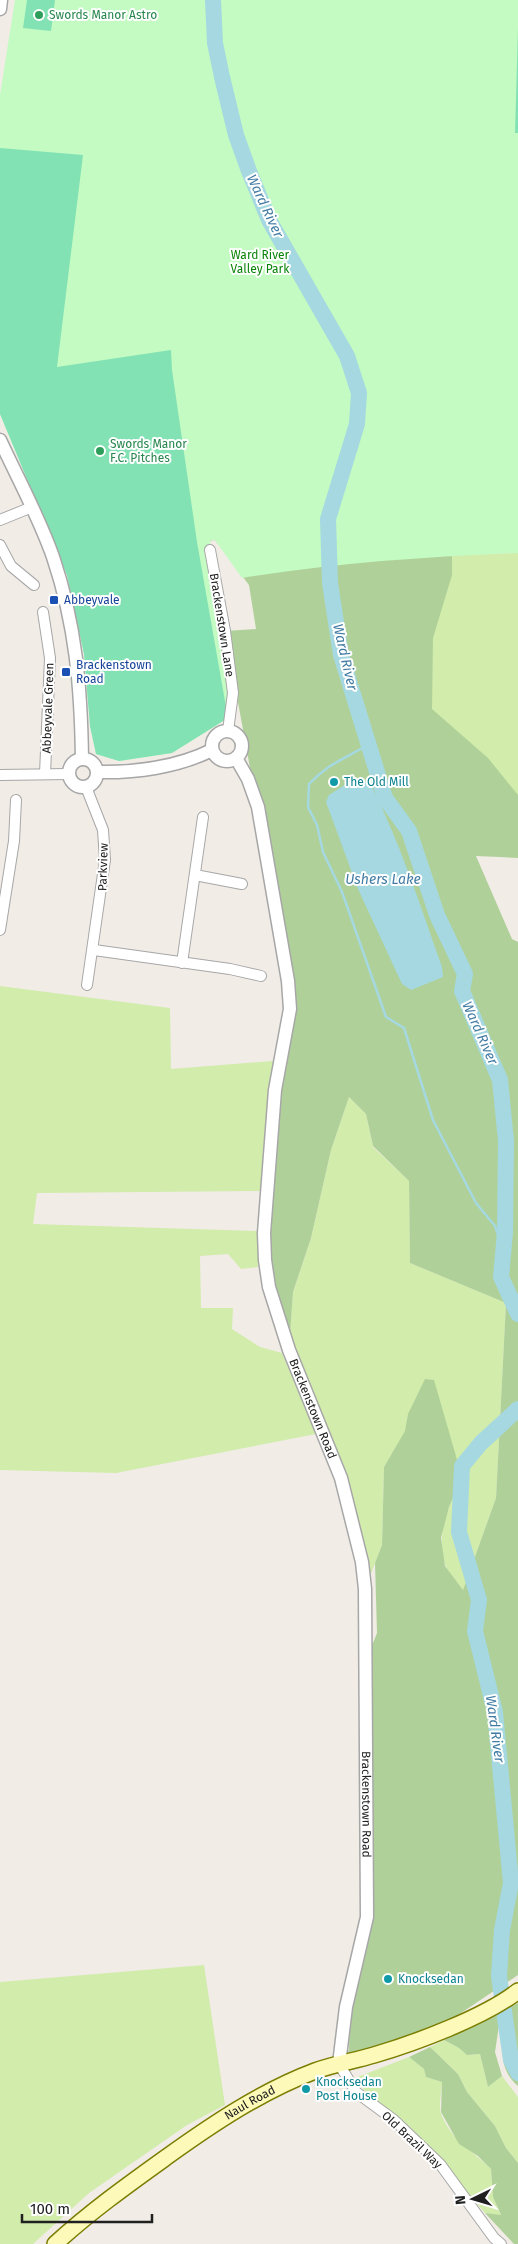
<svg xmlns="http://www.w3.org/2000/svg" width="518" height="2244" font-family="'Fira Sans',sans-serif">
	<rect width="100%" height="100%" fill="#f1ece6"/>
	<!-- grass -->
	<path fill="#d1ecab" d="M518,553V819L430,707L423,556Z
		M0,986L170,1008L171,1069L273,1061L261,1191L37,1193L33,1224L258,1231V1267L241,1269L228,1254L200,1256L201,1308H233L232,1329L260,1347L282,1353L316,1434L116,1473L0,1470Z
		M349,1097L366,1114L373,1147L409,1181L410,1263L506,1303L496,1498L463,1590C457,1582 448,1573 445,1564C435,1534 450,1504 462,1477L408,1414L406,1431L384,1467L382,1545L365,1589L343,1483L289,1350L293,1292L311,1238L331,1150Z
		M204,1965L225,2105L187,2125L89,2193L33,2244H0V1982Z
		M444,2040L459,2048L467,2055L480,2054L488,2087L502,2076L518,2097V2163L506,2148L495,2126L467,2092L458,2074L430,2047Z
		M409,2057L424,2069L426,2077L442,2082C442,2091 438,2105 441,2114C452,2141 472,2150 491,2169L493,2197L501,2216L485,2213L433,2153L365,2091L355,2078Z"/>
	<!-- forest -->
	<path fill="#afd199" d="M518,139L465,554L452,555V575L433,638L432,709L488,758L518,795V858L476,856L512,939L518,942V1975L449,2021L372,2049L339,2064L349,2050L350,2006L368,1945L371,1648L377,1633L375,1563L382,1545L384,1467L405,1431L408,1414L425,1379L434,1380L462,1477L449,1507L441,1538L445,1566L463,1590L496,1498L506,1303L410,1263L409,1181L373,1146L366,1114L349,1097L331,1150L311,1238L293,1292L289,1350L279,1316L264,1233L290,1009L281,938L225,631L256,629L249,585L215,540L197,542Z
		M518,2003V2086C493,2065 505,2036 510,2007Z
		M501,2012L495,2052L502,2076L488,2087L480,2054L467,2055L459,2048L444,2040Z
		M430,2047L458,2074L467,2092L495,2126L506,2148L518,2163V2244H514L485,2213L501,2215L493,2197L491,2169L478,2156L459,2144L441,2112L442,2082L426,2077L424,2069L409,2057Z"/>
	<!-- park -->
	<path fill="#c3fbc2" d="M15,0H518V553C425,557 334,563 242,578L215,540H210L233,693L228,718L172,753L119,761L96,754L90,726L84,654L67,575L0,414V95Z"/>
	<!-- pitch -->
	<path fill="#82e2b4" d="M27,0H55L51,31L23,28Z
		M518,28V133H515Z
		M0,148L83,155L57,367L171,350L172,370L197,542L228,718L172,753L119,761L96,754L90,726L84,654L67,575L0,414Z"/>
	<!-- water -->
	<path fill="#a5d8e0" d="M354,779L370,783C400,842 420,905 442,967L443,977L411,990L402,984L358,889L326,802L329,795Z"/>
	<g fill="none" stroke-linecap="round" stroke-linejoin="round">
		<!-- stream -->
		<path stroke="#a5d8e0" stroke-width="2.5" d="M369,744C345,759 330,762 309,784L308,807L317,825L323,852L342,892L386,1017L404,1028L433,1120L476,1203L495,1226L503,1250"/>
		<!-- river -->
		<path stroke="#a5d8e0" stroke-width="16" d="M213,0L215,43L222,77L236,135L249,171L269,220L347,356L359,393L357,424L328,519L330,583L341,655L385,798L409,831L437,915L465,974L462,991L500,1080L506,1141L505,1232L501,1277L518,1314
			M518,1409L481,1443L462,1466L459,1532L479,1600L475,1631L495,1712L511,1883L502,1930L499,1976L511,2060L518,2073"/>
		<defs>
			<path id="minor" d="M0,520L32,507
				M0,545L11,566L34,585
				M210,550L225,631L233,693L228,731
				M43,612L50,658L45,774
				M0,775L69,774
				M86,787L103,830L105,860L87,985
				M195,875L242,884
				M0,930L14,841L16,800
				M94,950L230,969L261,976
				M182,963L203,817
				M339,2064L356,2092L394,2120L440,2164L494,2238L501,2244"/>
			<g id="tertiary">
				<path d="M0,9L1,0"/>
				<path d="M0,440C18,479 39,517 53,557C76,625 81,688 82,759"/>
				<circle cx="227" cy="746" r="15"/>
				<path id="s1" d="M236,758L248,779L258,807L288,981L290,1009L275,1090L264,1233L265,1260L269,1287L289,1350L341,1478L362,1562L365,1589L367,1917L346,2007L339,2064"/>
				<circle cx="83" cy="773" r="14"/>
				<path d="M97,772C135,773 178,767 212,750"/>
			</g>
			<g id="secondary">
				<path id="s2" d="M55,2244C91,2211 129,2184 168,2156C214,2123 262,2091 315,2071C334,2064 354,2061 374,2055C415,2043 485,2017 518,1991"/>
			</g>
		</defs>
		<!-- minor casing -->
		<use href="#minor" stroke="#a7a7a7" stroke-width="12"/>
		<!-- tertiary casing -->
		<use href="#tertiary" stroke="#a7a7a7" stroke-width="15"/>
		<!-- secondary casing -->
		<use href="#secondary" stroke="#7b7d01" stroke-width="18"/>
		<!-- minor -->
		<use href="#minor" stroke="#fff" stroke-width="10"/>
		<!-- tertiary -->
		<use href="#tertiary" stroke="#fff" stroke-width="12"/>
		<!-- secondary -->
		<use href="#secondary" stroke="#fcf9b9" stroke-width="15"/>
	</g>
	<!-- markers -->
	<g fill="#2e9e5b" stroke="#fff" stroke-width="2">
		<circle cx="39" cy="15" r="5"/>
		<circle cx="100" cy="451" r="5"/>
	</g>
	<g fill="#1a4fb4" stroke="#fff" stroke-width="2">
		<rect x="49" y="595" width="10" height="10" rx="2.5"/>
		<rect x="61" y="667" width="10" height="10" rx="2.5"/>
	</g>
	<g fill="#0f9aa8" stroke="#fff" stroke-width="2">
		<circle cx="334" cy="782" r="5"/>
		<circle cx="388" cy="1979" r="5"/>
		<circle cx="306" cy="2089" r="5"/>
	</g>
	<g text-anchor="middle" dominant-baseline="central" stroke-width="4" stroke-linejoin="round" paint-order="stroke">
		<!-- leisure labels -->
		<g font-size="12" fill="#27864d" stroke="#fff" text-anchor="start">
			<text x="49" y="15">Swords Manor Astro</text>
			<text x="110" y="444">Swords Manor<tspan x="110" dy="14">F.C. Pitches</tspan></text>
		</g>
		<!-- park labels -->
		<g font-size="12" fill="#098408" stroke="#fff">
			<text x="260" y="255">Ward River<tspan x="260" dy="14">Valley Park</tspan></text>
		</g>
		<!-- transit labels -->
		<g font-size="12" fill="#164399" stroke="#fff" text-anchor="start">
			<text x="64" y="600">Abbeyvale</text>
			<text x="76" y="665">Brackenstown<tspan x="76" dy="14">Road</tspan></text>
		</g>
		<!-- street labels -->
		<g font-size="12" fill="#202020" stroke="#fff">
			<text transform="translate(222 625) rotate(81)">Brackenstown Lane</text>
			<text transform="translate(48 708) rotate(-88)">Abbeyvale Green</text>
			<text transform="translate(103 867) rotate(-88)">Parkview</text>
			<text stroke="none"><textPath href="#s1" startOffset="668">Brackenstown Road</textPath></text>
			<text stroke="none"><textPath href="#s1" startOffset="1072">Brackenstown Road</textPath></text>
			<text stroke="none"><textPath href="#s2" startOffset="241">Naul Road</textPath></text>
			<text transform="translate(412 2140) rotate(43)">Old Brazil Way</text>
		</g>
		<!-- culture labels -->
		<g font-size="12" fill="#0d838f" stroke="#fff" text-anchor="start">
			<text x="344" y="782">The Old Mill</text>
			<text x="398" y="1979">Knocksedan</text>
			<text x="316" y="2082">Knocksedan<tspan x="316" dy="14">Post House</tspan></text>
		</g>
		<!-- water labels -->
		<g font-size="14" font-style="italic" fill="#427ca4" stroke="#fff">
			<text transform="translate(265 206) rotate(65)">Ward River</text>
			<text transform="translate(345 657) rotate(77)">Ward River</text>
			<text x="383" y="879">Ushers Lake</text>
			<text transform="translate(480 1033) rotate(66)">Ward River</text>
			<text transform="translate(495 1729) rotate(82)">Ward River</text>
		</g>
	</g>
	<!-- north arrow -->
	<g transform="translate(473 2199) rotate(265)" stroke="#ffffff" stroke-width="4" paint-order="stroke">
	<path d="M0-4L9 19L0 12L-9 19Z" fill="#202020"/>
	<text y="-8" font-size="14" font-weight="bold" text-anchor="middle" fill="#202020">N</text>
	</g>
	<!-- scale -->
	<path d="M22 2214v8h130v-8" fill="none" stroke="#202020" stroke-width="2.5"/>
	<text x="30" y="2214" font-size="15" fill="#202020" stroke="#ffffff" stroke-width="4" paint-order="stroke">100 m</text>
</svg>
